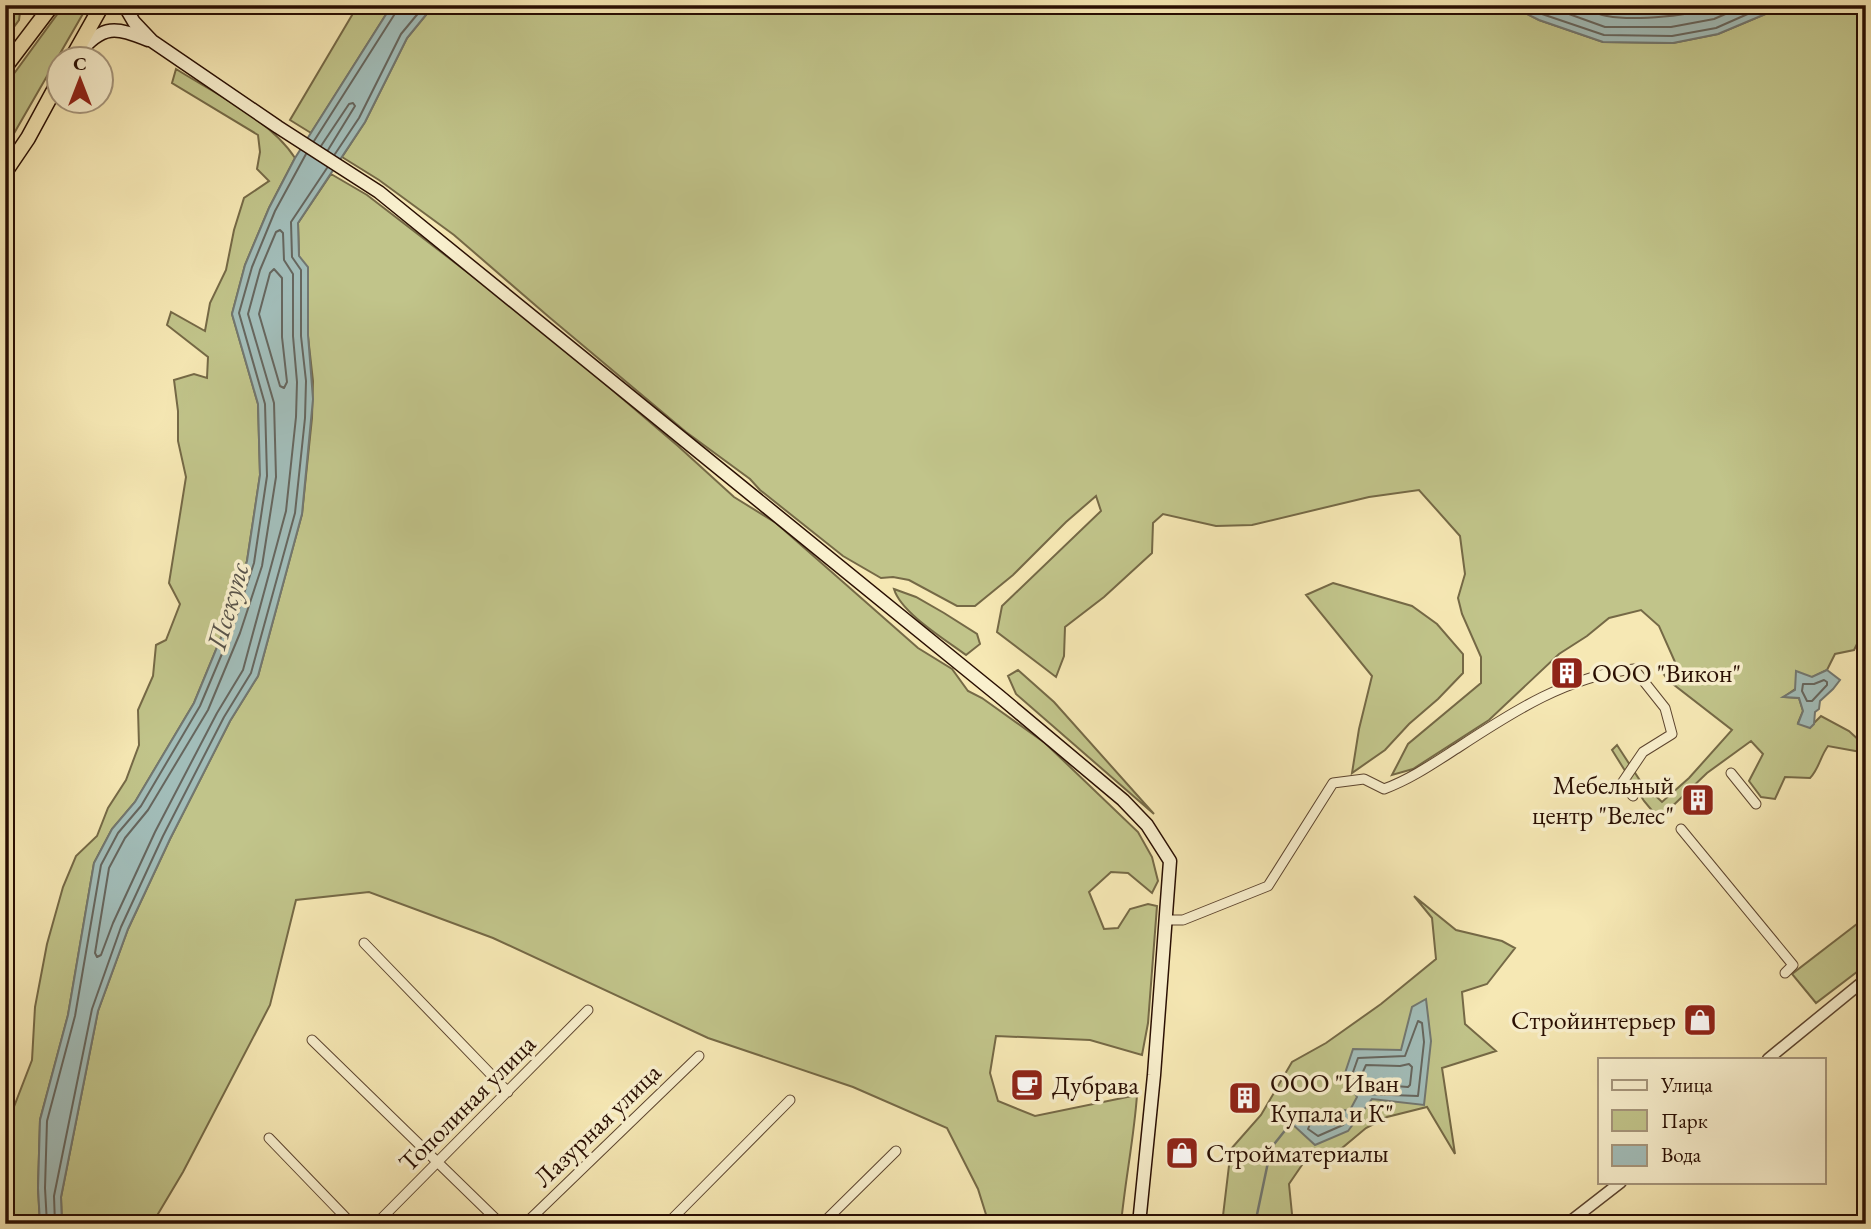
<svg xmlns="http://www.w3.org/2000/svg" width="1871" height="1229" font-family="'EB Garamond',serif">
	<rect width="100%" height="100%" fill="#f6e8b4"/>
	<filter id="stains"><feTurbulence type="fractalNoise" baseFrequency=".00286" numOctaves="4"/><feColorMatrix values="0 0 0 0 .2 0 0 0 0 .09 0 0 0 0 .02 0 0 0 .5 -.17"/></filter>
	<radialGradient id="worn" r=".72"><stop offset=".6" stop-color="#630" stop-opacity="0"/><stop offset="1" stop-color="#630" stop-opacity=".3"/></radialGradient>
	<!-- green -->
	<path fill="#c1c48a" stroke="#756946" stroke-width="2" d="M5,5H21L19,20L5,39Z
		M64,5H88L5,149V86Z
		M358,5H392L311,133L290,120Z
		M434,5H1509L1539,20L1603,42L1673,43L1718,34L1782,7L1841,5L1866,14V645L1859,640L1854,650L1835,654L1827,670L1812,677L1784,697L1799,698L1803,711L1798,723L1810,727L1821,716L1849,731L1862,743L1861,752L1828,746C1820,757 1819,769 1810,778L1785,777L1775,799L1761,797L1749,781L1763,754L1751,741L1707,773L1659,819L1644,801L1612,750L1617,745L1641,782L1662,802L1689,778L1732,730L1669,681L1662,672L1675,662L1659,626L1641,610L1609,618L1587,636L1559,654L1489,720L1413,769L1392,775L1408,744L1481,683V657L1462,614L1458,598L1465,574L1460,536L1419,490L1369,497L1252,525L1216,526L1163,514L1153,523L1152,553L1104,597L1065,627L1064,656L1056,677L997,632L1002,606L1101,511L1096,496L1066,522L1013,575L975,606H957L909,580L893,577L881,578L843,556L760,490L750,479L686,432L549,317L454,235L379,180L342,157L365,122L407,38Z
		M176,69C214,93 271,120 295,158L269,208L245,265L232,314L258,404L260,475L247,561L225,628L194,703L135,802L112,829L94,863L68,1015L40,1120L38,1188L40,1224H5V1130L32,1060L35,1007L47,944L63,887L76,856L97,836L108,808L126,780L139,745L138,710L153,676L156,645L166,640L180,604L169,583L186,477L178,441V411L174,380L194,374L207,378L208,357L167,325L171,312L205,331L210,303L226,270L234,230L244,198L269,181L257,169L260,152L258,135L172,83Z
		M331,174L367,195L536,325L678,446L734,497L776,523L918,648L952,669L968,691L982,698L1045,743L1138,832L1152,857L1158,881L1152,893L1128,873L1111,872L1089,892L1104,929L1118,928L1130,909L1148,904L1157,906L1148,1023L1142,1055L1090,1040L996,1036L990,1073L998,1101L1035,1116L1137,1095C1134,1138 1125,1181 1121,1224H989L978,1189L947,1128L853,1087L708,1038L493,938L369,892L296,900L270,1005L183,1172L152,1224H62L61,1197L98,1011L128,929L170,839L230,721L258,676L302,514L312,418L313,381L299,256L298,223Z
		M1333,583L1412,606L1437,624L1463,654V673L1438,699L1409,724L1385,750L1352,773L1359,729L1372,676L1306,595Z
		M894,589L916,597L944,613L977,634L980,644L966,655C946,640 901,613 894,589Z
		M1018,670L1054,702L1154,814L1016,694L1008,676Z
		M1414,896L1456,930L1502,941L1515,948L1487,984L1462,992L1465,1024L1496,1051L1442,1068L1455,1154L1427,1107L1387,1117L1366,1128L1342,1148L1304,1162L1289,1184L1293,1224H1222L1231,1149L1261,1115L1292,1062L1326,1043L1381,1004L1436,959L1432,918Z
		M1866,917V965L1816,1003L1792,974Z"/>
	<!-- water -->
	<path fill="#a2bdb9" stroke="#727770" stroke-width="2" d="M392,5H434L407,38L365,122L298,223L299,256L308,267V335L313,399L302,514L258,676L230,721L170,839L128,929L98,1011L61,1197L62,1224H40L38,1188L40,1120L68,1015L94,863L112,829L135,802L194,703L225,628L247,561L260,475L258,404L232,314L245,265L269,208L295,158Z
		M1509,5H1806L1782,7L1718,34L1673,43L1603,42L1539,20Z
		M1827,670L1840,680L1833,689L1820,701L1819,709L1815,712L1814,724L1810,728L1798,724L1803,711L1799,698L1783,697L1795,690L1796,671L1812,677Z
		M1426,999L1431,1041L1424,1105L1372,1099L1348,1131L1315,1145L1291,1123L1329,1111L1350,1110L1357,1097L1344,1076L1353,1049L1401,1050L1412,1007Z"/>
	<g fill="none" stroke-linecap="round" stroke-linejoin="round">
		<!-- shore -->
		<path stroke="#66665e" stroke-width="2" d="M1525,5L1542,14L1604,35L1672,36L1716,28L1768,5
			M1544,5L1605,27H1671L1714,19L1746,5
			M1576,5C1586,9 1596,14 1607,16C1634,21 1694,16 1720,5
			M314,141L396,12L398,5
			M321,146L349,104L353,103L355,106L328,150
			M335,154L359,118L401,34L425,5
			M280,230L283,233L284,260L293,274V336L297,382L296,417L286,511L243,670L217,713L155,832L113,923L101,955L97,957L95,953L109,868L125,838L148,810L208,710L240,633L262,566L276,477L274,403L248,314L260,270L276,232Z
			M274,269L282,278V337L287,382L284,388L280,386L259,314L270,273Z
			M1824,680L1827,682V685L1812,701H1807L1802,691L1803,684H1814Z
			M1418,1021L1422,1023L1424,1042L1418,1096L1364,1094L1352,1075L1358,1058L1405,1056Z
			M1409,1064L1412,1067L1410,1085L1408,1087L1368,1084L1362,1074L1366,1065L1400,1066Z
			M1330,1118H1343L1346,1122L1343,1125L1318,1136L1308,1129L1310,1124Z
			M47,1224L45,1188L47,1121L75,1016L101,865L118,833L141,806L200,706L232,630L254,563L267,476L265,404L239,313L252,267L275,211L306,154
			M55,1224L54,1196L92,1009L121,927L163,836L224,717L251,673L295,513L305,418L306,381L301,336V270L292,257L291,222L327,168"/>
		<!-- stream -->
		<path stroke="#727770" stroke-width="2.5" d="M1255,1224L1271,1148L1291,1123"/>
		<defs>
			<path id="minor" d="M1731,773L1756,804
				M1681,829L1793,965L1785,973
				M1167,920H1183L1268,886L1333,783L1364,779L1384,789C1411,779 1434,763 1459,747C1514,711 1568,676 1634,669L1665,708L1672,734L1643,752L1622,783L1633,796
				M364,943L508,1092
				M312,1040L501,1224
				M269,1138L352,1224
				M376,1224L588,1010
				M525,1224L699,1056
				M667,1224L790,1100
				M822,1224L896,1151"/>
			<path id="tertiary" d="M1768,1059L1866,979
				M1567,1224L1621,1182"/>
			<path id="secondary" d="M124,5L134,22L152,41L278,127L379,192L999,696L1123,800L1147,825L1170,861L1154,1075L1139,1224
				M79,53C103,24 116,27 148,40"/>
			<path id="trunk" d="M71,60L102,5
				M5,67L52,5
				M5,172L28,138L60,79"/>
		</defs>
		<!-- minor casing -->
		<use href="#minor" stroke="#5c442e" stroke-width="11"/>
		<!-- tertiary casing -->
		<use href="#tertiary" stroke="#5c442e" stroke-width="13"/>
		<!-- secondary casing -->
		<use href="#secondary" stroke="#290e02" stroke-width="15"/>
		<!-- trunk casing -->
		<use href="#trunk" stroke="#290e02" stroke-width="17"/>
		<!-- minor -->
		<use href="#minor" stroke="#f9f0ce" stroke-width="9"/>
		<!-- tertiary -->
		<use href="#tertiary" stroke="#f9f0ce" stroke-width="10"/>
		<!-- secondary -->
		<use href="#secondary" stroke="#f9f0ce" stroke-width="12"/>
		<!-- trunk -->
		<use href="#trunk" stroke="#f6e8b4" stroke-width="14"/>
	</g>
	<!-- icons -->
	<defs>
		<symbol id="building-square" viewBox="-11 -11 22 22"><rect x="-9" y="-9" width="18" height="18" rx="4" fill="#8f2418" stroke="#f9f0ce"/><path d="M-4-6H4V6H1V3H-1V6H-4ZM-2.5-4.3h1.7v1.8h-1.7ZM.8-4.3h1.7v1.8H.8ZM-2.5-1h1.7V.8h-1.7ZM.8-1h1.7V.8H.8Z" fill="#fff"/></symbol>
		<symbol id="shop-square" viewBox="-11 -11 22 22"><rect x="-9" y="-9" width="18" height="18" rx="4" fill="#8f2418" stroke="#f9f0ce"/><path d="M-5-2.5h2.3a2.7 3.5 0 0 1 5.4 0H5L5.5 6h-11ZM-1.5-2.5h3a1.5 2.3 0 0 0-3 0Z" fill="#fff"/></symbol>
		<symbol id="cafe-square" viewBox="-11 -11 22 22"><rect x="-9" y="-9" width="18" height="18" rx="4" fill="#8f2418" stroke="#f9f0ce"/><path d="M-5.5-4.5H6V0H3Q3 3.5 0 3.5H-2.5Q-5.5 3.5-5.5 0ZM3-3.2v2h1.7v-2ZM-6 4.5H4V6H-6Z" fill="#fff"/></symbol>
	</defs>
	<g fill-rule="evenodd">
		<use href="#building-square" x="1548" y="654" width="38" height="38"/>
		<use href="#building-square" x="1679" y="781" width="38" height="38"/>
		<use href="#shop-square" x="1681" y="1001" width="38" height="38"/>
		<use href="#cafe-square" x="1008" y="1066" width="38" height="38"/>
		<use href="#building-square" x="1226" y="1079" width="38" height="38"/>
		<use href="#shop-square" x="1163" y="1134" width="38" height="38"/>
	</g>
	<g text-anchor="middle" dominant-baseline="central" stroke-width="7" stroke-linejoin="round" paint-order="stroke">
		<!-- poi labels -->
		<g font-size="26" fill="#290e02" stroke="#f9f0ce" text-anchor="start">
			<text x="1592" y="673">ООО "Викон"</text>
			<text x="1674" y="785" text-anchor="end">Мебельный<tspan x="1674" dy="30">центр "Велес"</tspan></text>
			<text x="1676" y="1020" text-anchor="end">Стройинтерьер</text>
			<text x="1270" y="1083">ООО "Иван<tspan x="1270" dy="30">Купала и К"</tspan></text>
			<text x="1052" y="1085">Дубрава</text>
			<text x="1206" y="1153">Стройматериалы</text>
		</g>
		<!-- street labels -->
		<g font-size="26" fill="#290e02" stroke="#f9f0ce">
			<text transform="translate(467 1103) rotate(-45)">Тополиная улица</text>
			<text transform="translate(597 1125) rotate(-44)">Лазурная улица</text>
		</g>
		<!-- water labels -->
		<g font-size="28" font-style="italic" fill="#59544b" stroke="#f9f0ce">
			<text transform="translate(227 606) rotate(-74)">Псекупс</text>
		</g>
	</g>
	<!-- margin -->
	<rect width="1871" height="1229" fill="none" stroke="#f6e8b4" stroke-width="28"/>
	<rect x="7" y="7" width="1857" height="1215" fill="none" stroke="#290e02" stroke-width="3.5"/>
	<rect x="14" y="14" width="1843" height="1201" fill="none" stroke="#290e02" stroke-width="2"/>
	<!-- legend -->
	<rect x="1598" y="1058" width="228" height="126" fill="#f9f0ce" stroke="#a6967c" stroke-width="2"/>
	<rect x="1612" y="1080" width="35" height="10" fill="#f9f0ce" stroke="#a6967c" stroke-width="2"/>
	<text x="1661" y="1092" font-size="21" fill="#290e02">Улица</text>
	<rect x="1612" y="1110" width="35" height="21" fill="#c1c48a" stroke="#a6967c" stroke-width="2"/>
	<text x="1661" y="1128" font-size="21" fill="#290e02">Парк</text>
	<rect x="1612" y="1145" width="35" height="21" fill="#a2bdb9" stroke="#a6967c" stroke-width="2"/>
	<text x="1661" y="1162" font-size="21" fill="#290e02">Вода</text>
	<!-- north arrow -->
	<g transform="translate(80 80)"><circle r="33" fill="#f9f0ce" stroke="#a6967c" stroke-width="2"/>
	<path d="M0-5L12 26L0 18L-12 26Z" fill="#8f2418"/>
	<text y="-10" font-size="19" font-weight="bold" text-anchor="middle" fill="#290e02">С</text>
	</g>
	<rect width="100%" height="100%" filter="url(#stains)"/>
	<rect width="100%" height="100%" fill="url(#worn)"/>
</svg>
